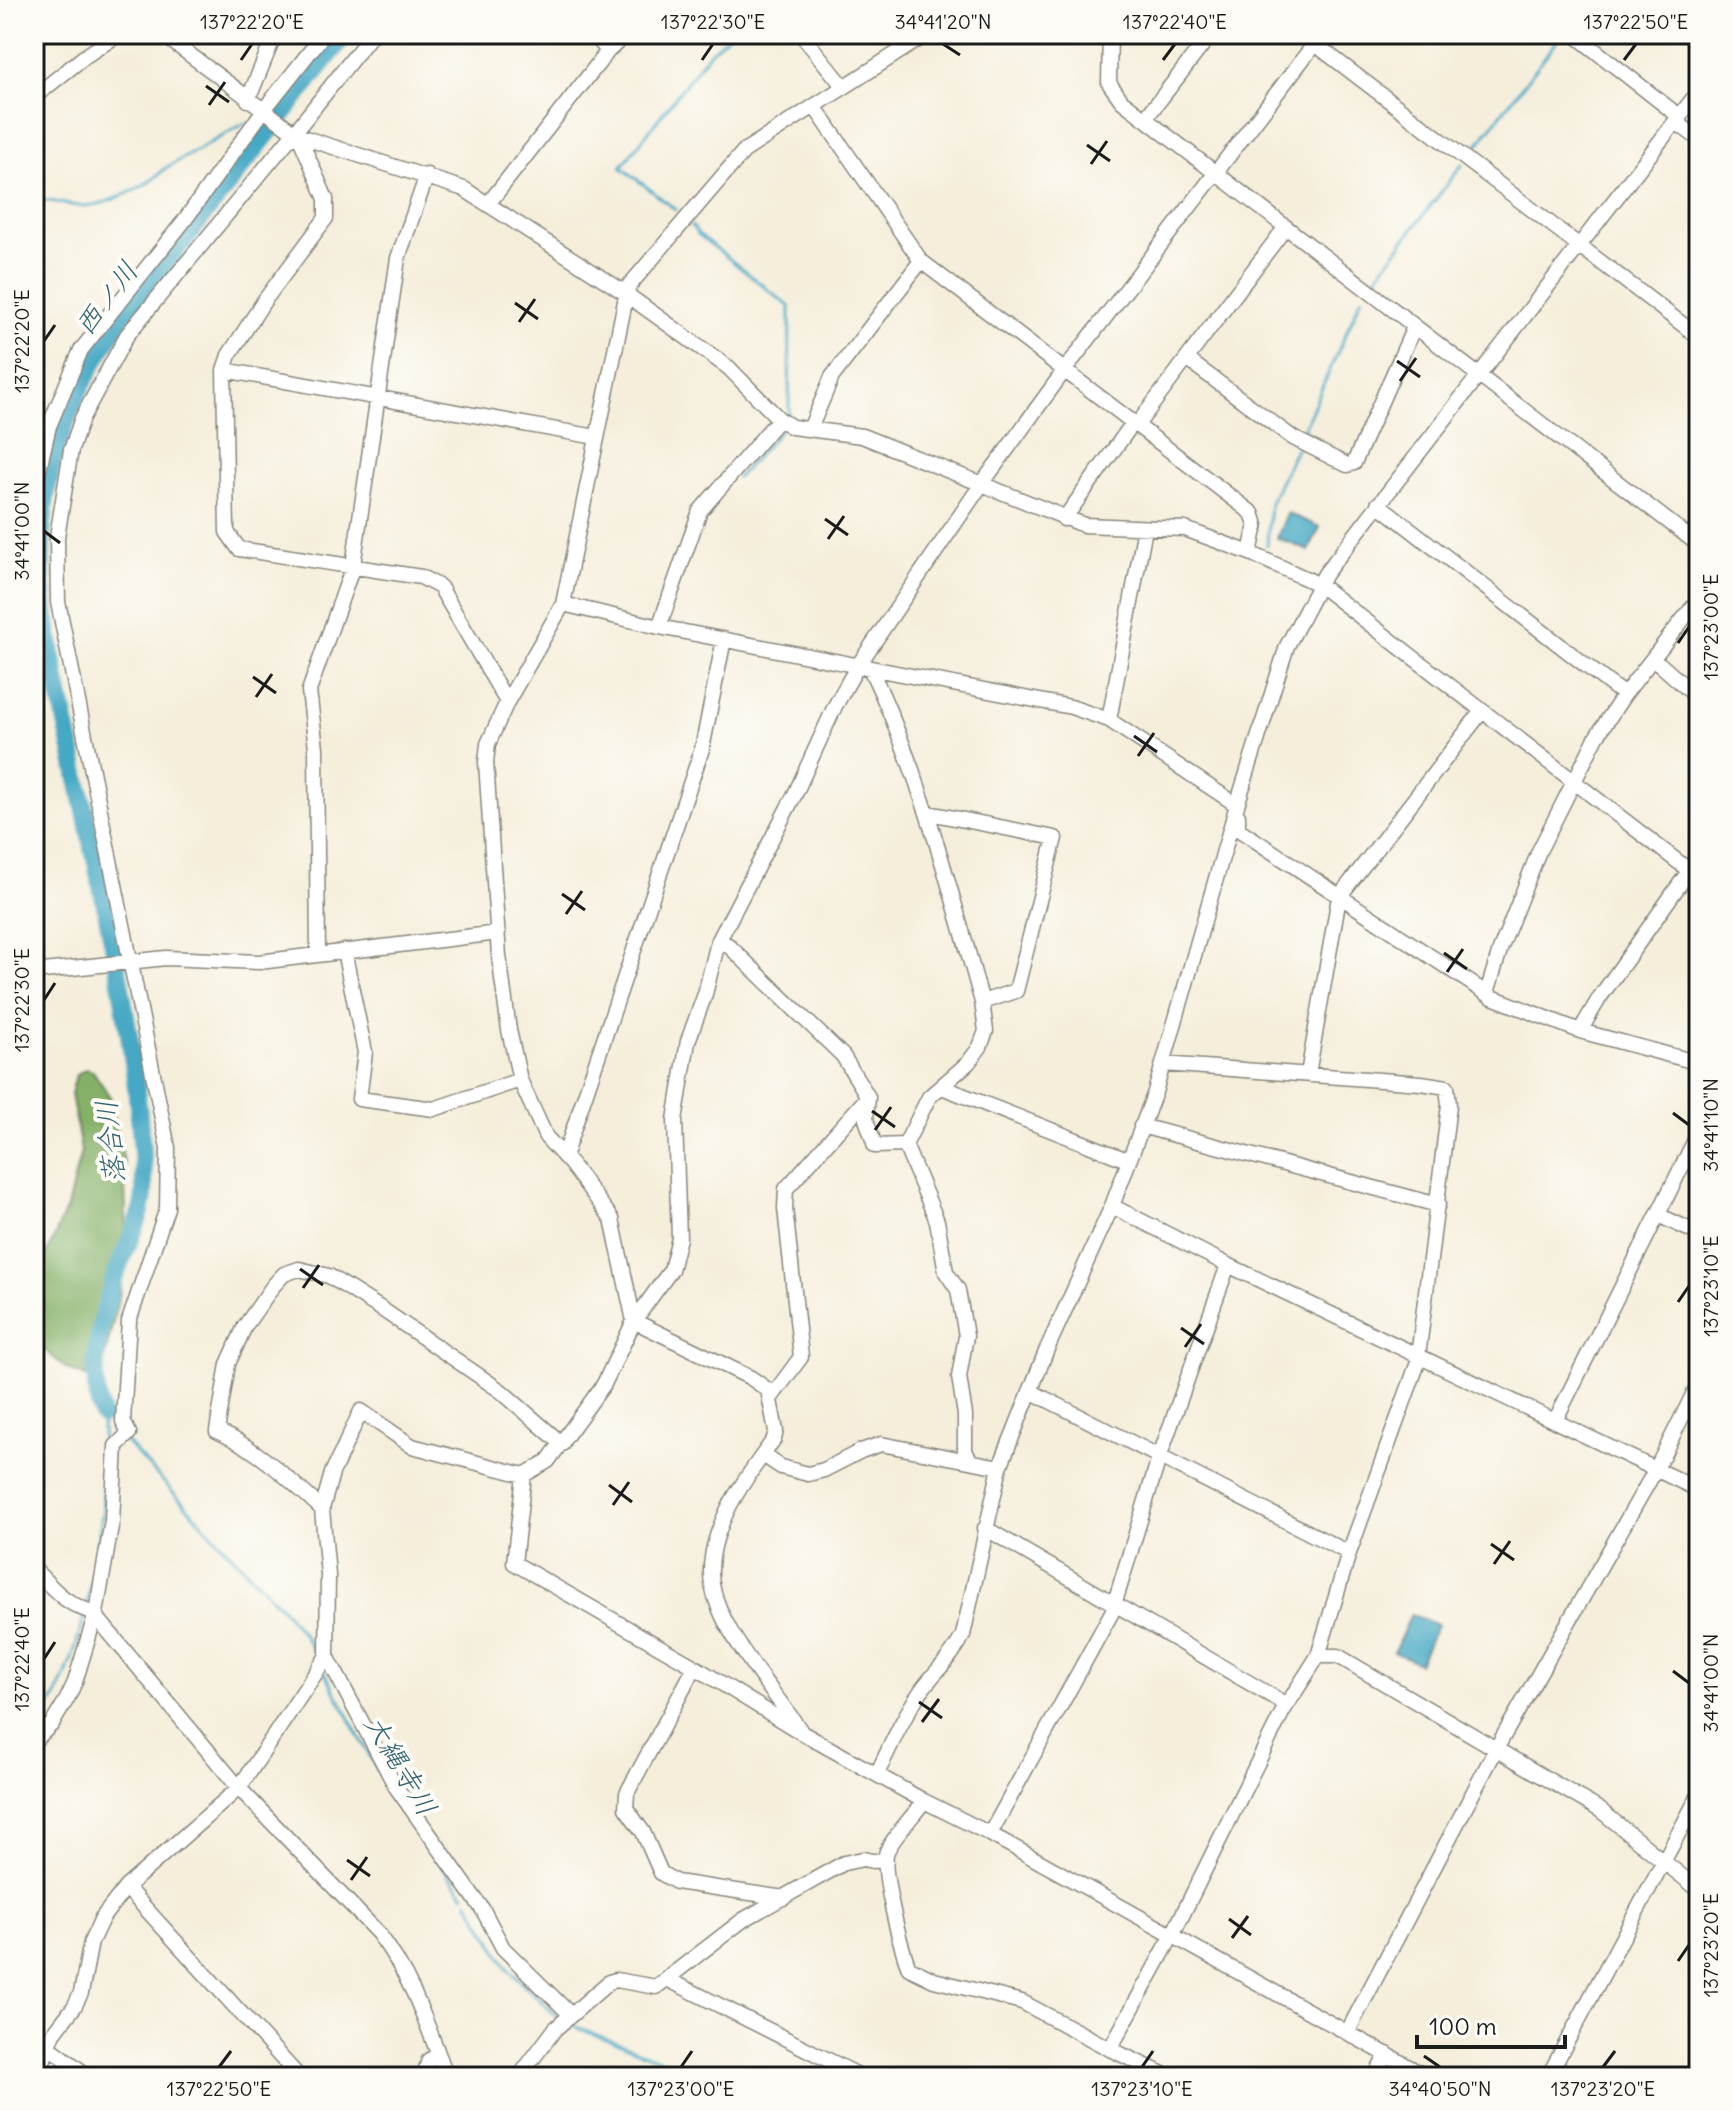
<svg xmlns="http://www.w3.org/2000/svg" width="1733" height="2111" font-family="Delius,'Klee One',sans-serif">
	<rect width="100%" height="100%" fill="#fdfcf7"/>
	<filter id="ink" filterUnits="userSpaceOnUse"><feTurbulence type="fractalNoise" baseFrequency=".0125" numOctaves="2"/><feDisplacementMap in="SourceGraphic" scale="16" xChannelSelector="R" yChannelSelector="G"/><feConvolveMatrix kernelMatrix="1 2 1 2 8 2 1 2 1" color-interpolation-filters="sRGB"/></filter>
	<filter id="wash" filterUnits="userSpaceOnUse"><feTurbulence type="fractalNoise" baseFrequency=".006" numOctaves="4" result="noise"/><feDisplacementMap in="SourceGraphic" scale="32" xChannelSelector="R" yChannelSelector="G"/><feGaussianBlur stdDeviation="1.8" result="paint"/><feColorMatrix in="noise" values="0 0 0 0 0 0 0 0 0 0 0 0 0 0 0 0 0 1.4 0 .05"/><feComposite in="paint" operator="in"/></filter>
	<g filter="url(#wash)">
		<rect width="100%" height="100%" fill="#f5eedb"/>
		<!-- forest -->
		<path fill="#84b068" stroke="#506642" stroke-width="2" d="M86,1069L93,1071L110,1097L124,1162L127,1240L119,1297L105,1355L90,1379L67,1369L34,1341V1282L67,1208L81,1151L71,1094L76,1075Z"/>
		<!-- water -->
		<path fill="#45a8c4" stroke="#306270" stroke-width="2" d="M1287,513L1320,527L1309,551L1277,538Z
			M1411,1614L1437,1625L1419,1663L1394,1652Z"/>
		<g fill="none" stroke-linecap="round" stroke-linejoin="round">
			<!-- stream -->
			<path stroke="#45a8c4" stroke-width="3" d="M1470,155L1562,34
				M676,210L621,167L711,51L730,34
				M34,211L44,200C57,202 70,206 83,206C105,206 150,186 164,169L245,123
				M692,226L698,234L790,307L789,416
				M1370,285L1462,165
				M1301,435L1362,297
				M737,478L780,431
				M1267,545L1270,503L1297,447
				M102,1415L121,1436
				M126,1442L284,1611L303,1634L319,1661
				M87,1603L103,1510L102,1416
				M324,1671L395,1802L464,1895
				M34,1727C59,1703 77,1649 84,1615
				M468,1901L508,1969L558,2017
				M568,2024L705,2077"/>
			<!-- river -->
			<path stroke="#45a8c4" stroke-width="18" d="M102,1415C86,1369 103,1307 120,1263C129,1241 142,1218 144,1194C145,1177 142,1158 141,1140C132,1012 100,886 74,760C57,678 34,595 44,510C52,444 79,381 117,326L346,34"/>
		</g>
	</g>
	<g filter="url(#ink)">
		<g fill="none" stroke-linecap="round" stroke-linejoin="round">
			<defs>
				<path id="minor" d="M162,34L299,136L464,189L619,289L729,368L779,419L792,427L862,436L1084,525L1185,529L1250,553L1318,584L1699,878
					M594,34L608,51
					M801,34L844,87
					M1110,34L1109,83L1122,101L1699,545
					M1574,34L1680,117
					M1315,44L1699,337
					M34,97L84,57L119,34
					M248,100L275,34
					M814,106L921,261L1252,513L1256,525L1250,553
					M1145,119L1211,34
					M1676,122L1699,139
					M299,136L326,199V218L264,301L229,355L224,370L227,532L239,549L421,577L440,587L507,702
					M488,204L608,51L626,34
					M1188,360L1293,438L1347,465L1354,463L1414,327
					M224,370L596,437
					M1137,425L1285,228
					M810,429L832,377L921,261
					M34,490L49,426L81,350L184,221L263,111L324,34
					M1378,504L1624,695
					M1064,519L1133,423
					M563,604L659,627L1071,707L1109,720L1237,805
					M659,627L700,511L779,419
					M1653,658L1699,699
					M870,668C921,775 950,888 982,1002L986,1031L980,1047L968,1063L929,1097L905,1145L937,1221L946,1272L958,1290L966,1336L959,1377L965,1415V1451L970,1460
					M1109,720L1145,528
					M929,813L1055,838L1016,991L982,1002
					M1238,816V829L1492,997L1580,1031L1699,1063
					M718,942L728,945L843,1056L868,1097L866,1119L875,1146L905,1145
					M344,951L365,1052L359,1099L434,1109L520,1080
					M318,954L316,748L309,691L353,566L398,258L427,175
					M34,972L166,958L259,962L498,933
					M1487,993L1500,950L1539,851L1597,736L1624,695L1699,599
					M1580,1031L1600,997L1699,857
					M1308,1074L1339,897L1482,711
					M942,1087L1127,1160
					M1141,1126L1438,1205
					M564,1157L702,749L724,639
					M1112,1206L1228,1265L1699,1490
					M1658,1215L1699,1234
					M1030,1391L1349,1553
					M770,1399L801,1357L785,1208L786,1189L868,1097
					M1555,1421L1699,1132
					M763,1455L781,1467L808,1474L824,1470L861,1451L881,1444L1000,1467
					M524,1475L514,1563L695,1667L802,1733L924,1801L990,1834L1427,2077
					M322,1509C290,1480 258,1449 217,1431L228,1364L245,1326L273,1286L284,1274L299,1269L329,1276L383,1310L501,1391L562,1444
					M985,1528L1287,1705
					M34,1569C54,1590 67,1606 96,1613L99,1620L239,1788L378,1933C412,1977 427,2025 447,2077
					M1318,1656H1338L1600,1810L1699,1890
					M695,1667L627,1793L626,1808L643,1832L661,1873L676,1882L784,1898
					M802,1733C774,1689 709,1622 711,1570C711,1550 719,1528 727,1511C739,1486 758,1462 774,1439L776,1431L768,1390L751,1378L634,1321L612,1219L570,1163L546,1137L520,1080L509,1030L499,956L486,762L488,744L507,702L563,604L628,287L744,151L927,34
					M34,1741L52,1724L67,1699L75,1682L96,1613L112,1521L116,1446L129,1433L123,1421L129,1321L167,1208L168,1148L58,602L57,537L71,450L82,418L127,335L294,133L372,34
					M877,1774C891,1745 903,1717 921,1691C935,1671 953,1657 963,1635L1000,1467L1047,1349L1112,1206L1155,1092L1237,805L1287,646L1325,574L1699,91
					M924,1801C914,1815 894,1836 887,1851C880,1868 901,1948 909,1968L934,1980L1022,2002L1110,2049L1169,2077
					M990,1834L1112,1612L1159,1458L1228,1265
					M126,1887L299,2077
					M667,1979L862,2077
					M571,2015L503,1948L483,1910L396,1787L327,1656L328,1575L322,1509L332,1473L361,1411L412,1446L524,1475L548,1461L604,1384L634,1321L671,1270L679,1238L675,1120L688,1041L705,994L718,942L796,792L835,706L857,667L981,485L1064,371L1322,34
					M1347,2033L1496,1749L1656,1469L1699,1383
					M48,2046L89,2077
					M1110,2049L1172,1936L1283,1711L1318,1656L1349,1553L1417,1365L1449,1105L1447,1087L1421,1083L1163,1064
					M37,2077L54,2033L74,2007L81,1993L91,1942L102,1918L126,1887L239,1788L327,1656
					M423,2077L429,2060L438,2055
					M519,2077L555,2029L609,1982L616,1980L656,1987L743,1920L844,1863L863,1859L873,1861L886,1860
					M1375,2077L1387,2054
					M1548,2077L1699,1795"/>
			</defs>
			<!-- minor casing -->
			<use href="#minor" stroke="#88857c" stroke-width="17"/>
			<!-- minor -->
			<use href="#minor" stroke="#fff" stroke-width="14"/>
		</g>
	</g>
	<!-- ticks -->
	<path fill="none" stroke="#1c1c1c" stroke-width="3" d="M943,44L960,55M241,60L252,44M702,60L713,44M1163,60L1175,44M1624,60L1636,44M206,86L229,102M209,105L225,82M1087,145L1110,161M1091,164L1107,141M515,303L538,319M519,322L535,299M44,341L55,325M1397,361L1420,377M1400,381L1416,358M825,519L848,535M44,531L60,543M828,539L844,516M1678,643L1689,627M253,677L276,693M256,697L272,674M1134,736L1157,752M1138,756L1154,733M562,894L585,910M566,914L582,891M1444,953L1467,969M1447,972L1463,949M44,1000L55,983M872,1111L895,1127M1673,1113L1689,1125M875,1130L891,1107M300,1269L323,1285M303,1288L319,1265M1678,1302L1689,1286M1181,1328L1204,1344M1185,1347L1201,1324M609,1485L632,1502M613,1505L629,1482M1491,1544L1514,1560M1494,1564L1510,1541M44,1659L55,1642M1673,1671L1689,1683M919,1702L942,1718M922,1722L939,1699M347,1860L370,1876M351,1880L367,1857M1229,1919L1251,1935M1232,1938L1248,1916M1678,1961L1689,1945M1424,2056L1440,2067M219,2067L231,2051M681,2067L692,2051M1142,2067L1153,2051M1603,2067L1615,2051"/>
	<g text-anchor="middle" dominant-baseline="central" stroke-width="8" stroke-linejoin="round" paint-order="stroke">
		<!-- water labels -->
		<g font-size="28" font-style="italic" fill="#306270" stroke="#fdfcf7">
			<text transform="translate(106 298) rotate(-53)">西ノ川</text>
			<text transform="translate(110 1142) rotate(-96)">落合川</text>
			<text transform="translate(401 1765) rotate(59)">大縄寺川</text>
		</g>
	</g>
	<!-- margin -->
	<rect width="1733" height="2111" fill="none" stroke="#fdfcf7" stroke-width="88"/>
	<!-- scale -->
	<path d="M1417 2035v12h148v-12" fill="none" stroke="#1c1c1c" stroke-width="4"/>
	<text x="1429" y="2035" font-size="24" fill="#1c1c1c" stroke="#fdfcf7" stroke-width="6" paint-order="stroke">100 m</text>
	<rect x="44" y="44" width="1645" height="2023" fill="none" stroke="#1c1c1c" stroke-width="3"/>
	<g font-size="20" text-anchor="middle" fill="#1c1c1c">
		<text x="252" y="29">137°22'20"E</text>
		<text x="713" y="29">137°22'30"E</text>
		<text x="943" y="29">34°41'20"N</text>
		<text x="1175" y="29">137°22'40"E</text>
		<text x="1636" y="29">137°22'50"E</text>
		<text transform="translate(22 341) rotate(-90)" y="7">137°22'20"E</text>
		<text transform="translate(22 531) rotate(-90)" y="7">34°41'00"N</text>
		<text transform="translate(1711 627) rotate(-90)" y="7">137°23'00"E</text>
		<text transform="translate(22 1000) rotate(-90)" y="7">137°22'30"E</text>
		<text transform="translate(1711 1125) rotate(-90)" y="7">34°41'10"N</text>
		<text transform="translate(1711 1286) rotate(-90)" y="7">137°23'10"E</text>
		<text transform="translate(22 1659) rotate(-90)" y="7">137°22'40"E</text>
		<text transform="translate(1711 1683) rotate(-90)" y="7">34°41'00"N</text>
		<text transform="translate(1711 1945) rotate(-90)" y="7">137°23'20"E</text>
		<text x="219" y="2096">137°22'50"E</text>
		<text x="681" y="2096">137°23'00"E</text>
		<text x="1142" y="2096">137°23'10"E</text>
		<text x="1440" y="2096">34°40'50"N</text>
		<text x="1603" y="2096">137°23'20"E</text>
	</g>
</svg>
